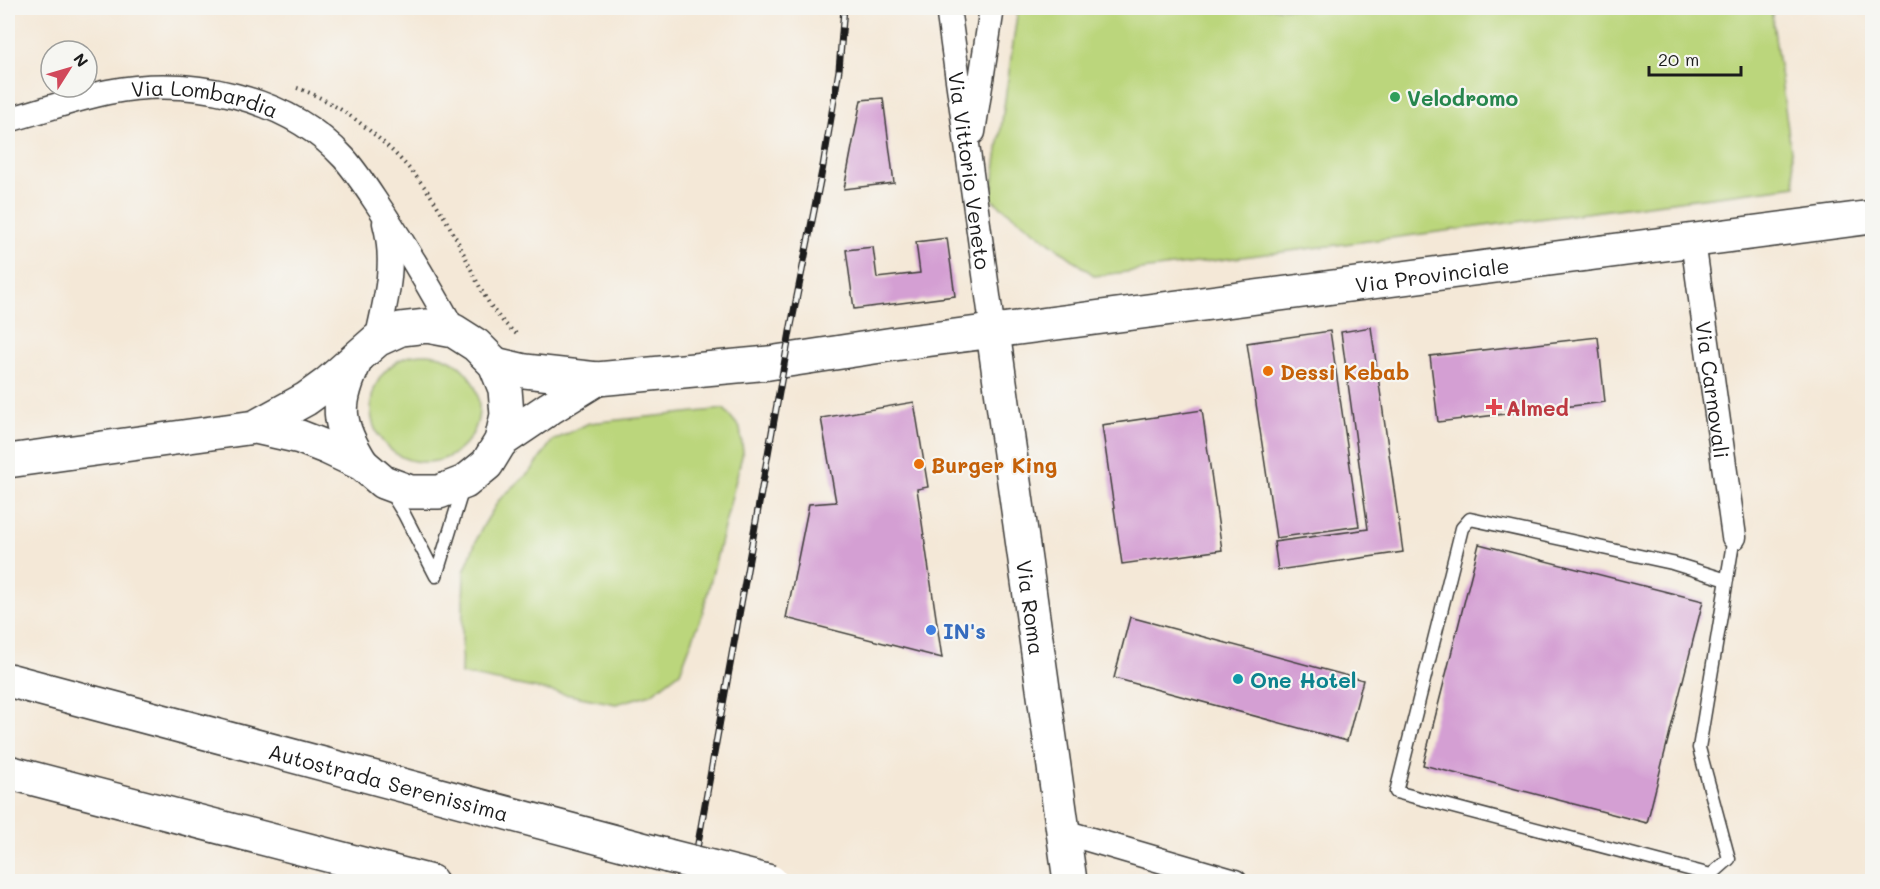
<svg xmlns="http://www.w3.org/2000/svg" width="1880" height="889" font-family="Mali,sans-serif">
	<rect width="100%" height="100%" fill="#f6f6f2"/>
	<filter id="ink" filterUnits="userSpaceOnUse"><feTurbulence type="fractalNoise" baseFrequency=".0167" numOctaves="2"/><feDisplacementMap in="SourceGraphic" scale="12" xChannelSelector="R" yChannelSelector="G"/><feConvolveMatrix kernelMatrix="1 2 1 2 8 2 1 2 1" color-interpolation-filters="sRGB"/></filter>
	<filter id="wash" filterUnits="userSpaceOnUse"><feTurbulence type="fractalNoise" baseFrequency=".008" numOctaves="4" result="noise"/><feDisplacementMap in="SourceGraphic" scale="24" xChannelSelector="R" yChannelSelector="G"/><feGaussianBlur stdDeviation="1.35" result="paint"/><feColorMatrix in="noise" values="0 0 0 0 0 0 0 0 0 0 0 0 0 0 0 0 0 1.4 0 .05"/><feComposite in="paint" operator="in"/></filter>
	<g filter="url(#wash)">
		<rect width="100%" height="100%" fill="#f4e8d7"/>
		<!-- green -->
		<path fill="#bbd67c" stroke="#6c794c" stroke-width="1.5" d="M1018,8H1771L1796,186L1095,276L991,199Z
			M371 408a54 54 0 1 1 108 0a54 54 0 1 1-108 0Z
			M724,409L740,428L743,452L702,615L680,672L651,694L616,704L461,674L464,572L480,531L499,500L532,470L552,441L589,423Z"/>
		<g id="blocks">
			<!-- building -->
			<path fill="#d49fd3" d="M883,98L894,183L844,189L861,100Z
				M947,238L955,296L854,309L846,250L873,247L877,278L920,273L916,242Z
				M1371,327L1403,552L1278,570L1274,542L1368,529L1341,332Z
				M1330,331L1359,526L1276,538L1247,343Z
				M1598,337L1605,402L1438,422L1430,356Z
				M914,402L928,487L917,489L942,658L786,618L809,504L836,502L821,418Z
				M1202,410L1222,550L1122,564L1102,425Z
				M1479,544L1703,601L1647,823L1423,765Z
				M1130,617L1363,680L1347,741L1114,678Z"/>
		</g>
	</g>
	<g filter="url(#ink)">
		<use href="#blocks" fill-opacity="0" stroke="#3c3b38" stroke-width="1.5"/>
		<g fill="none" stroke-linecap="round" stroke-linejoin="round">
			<defs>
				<path id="lane" d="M391,493L404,514L436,576
					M436,576L463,488
					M1727,580L1672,563L1470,519L1462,528L1396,792L1711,875L1729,859L1699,748L1734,537"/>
				<g id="street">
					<path id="s1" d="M948,8L993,332"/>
					<path id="s2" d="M8,120C41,111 74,99 108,92C189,76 287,96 344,158C359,175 371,195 384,214C409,252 432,291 454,331"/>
					<path d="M973,132L992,8"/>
					<path id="s3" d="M1693,241L1734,537"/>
					<path d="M377,340C386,300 396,264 385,223"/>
					<path d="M1064,832L1235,882"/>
				</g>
				<g id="secondary">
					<path id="s4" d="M993,332L1070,881"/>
				</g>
				<g id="primary">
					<path d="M356,360C335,404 336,423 362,464"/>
					<path id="s5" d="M495,364L525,371L597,379L769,363L894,344L1872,217"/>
					<path d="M501,441L550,408L597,379"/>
					<path d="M8,461L255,427L300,437L328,448L362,464L383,482L410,492H439L465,482L487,464L501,441L507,415L505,389L495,364L476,345L454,331L427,326L401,329L377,340L328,383L306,399L255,427"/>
				</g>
				<g id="highway">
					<path id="s6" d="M8,680L668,856"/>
					<path d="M8,772L431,882"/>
				</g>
			</defs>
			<!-- lane casing -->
			<use href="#lane" stroke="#3c3b38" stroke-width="15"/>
			<!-- street casing -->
			<use href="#street" stroke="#3c3b38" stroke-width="27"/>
			<!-- secondary casing -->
			<use href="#secondary" stroke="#3c3b38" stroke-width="36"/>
			<!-- primary casing -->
			<use href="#primary" stroke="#3c3b38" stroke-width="36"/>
			<!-- highway casing -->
			<use href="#highway" stroke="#3c3b38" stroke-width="36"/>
			<!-- path -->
			<path stroke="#3c3b38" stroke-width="4" stroke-dasharray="1.5 4.5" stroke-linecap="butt" d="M297,88C345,104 396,149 426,189C437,204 448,223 457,240C475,275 486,311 518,335"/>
			<!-- lane -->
			<use href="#lane" stroke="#fff" stroke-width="12"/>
			<!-- street -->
			<use href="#street" stroke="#fff" stroke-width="24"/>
			<!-- secondary -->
			<use href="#secondary" stroke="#fff" stroke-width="33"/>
			<!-- primary -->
			<use href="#primary" stroke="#fff" stroke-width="33"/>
			<!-- highway -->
			<use href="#highway" stroke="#fff" stroke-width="33"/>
			<defs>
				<path id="rail" d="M691,882L791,326L823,166L839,70L844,8"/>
			</defs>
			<!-- rail casing -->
			<use href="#rail" stroke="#1c1c1c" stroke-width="7"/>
			<!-- rail -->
			<use href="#rail" stroke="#f6f6f2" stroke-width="4.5" stroke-dasharray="14" stroke-linecap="butt"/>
			<defs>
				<path id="highway-bridge" d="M668,856L771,882"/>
			</defs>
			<!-- highway-bridge casing -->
			<use href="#highway-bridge" stroke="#3c3b38" stroke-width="36" stroke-linecap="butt"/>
			<!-- highway-bridge -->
			<use href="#highway-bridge" stroke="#fff" stroke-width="33"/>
		</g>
	</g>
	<!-- markers -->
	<circle fill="#2e9e5b" stroke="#f6f6f2" stroke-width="2" cx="1395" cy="97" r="6"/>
	<g fill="#e8710a" stroke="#f6f6f2" stroke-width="2">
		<circle cx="1268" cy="371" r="6"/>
		<circle cx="919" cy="464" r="6"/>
	</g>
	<path fill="#e0444e" stroke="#f6f6f2" stroke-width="2" d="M1491 398h6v6h6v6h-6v6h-6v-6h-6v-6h6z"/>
	<circle fill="#3f7fe0" stroke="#f6f6f2" stroke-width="2" cx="931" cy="630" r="6"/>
	<circle fill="#0f9aa8" stroke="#f6f6f2" stroke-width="2" cx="1238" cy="679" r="6"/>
	<g text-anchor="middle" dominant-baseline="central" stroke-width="4.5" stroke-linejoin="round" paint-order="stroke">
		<!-- leisure labels -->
		<g font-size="21" font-weight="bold" fill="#27864d" stroke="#f6f6f2" text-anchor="start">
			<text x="1407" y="97">Velodromo</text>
		</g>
		<!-- street labels -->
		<g font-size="21" fill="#1c1c1c" stroke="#f6f6f2">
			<text stroke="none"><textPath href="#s2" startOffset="202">Via Lombardia</textPath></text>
			<text stroke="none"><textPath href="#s1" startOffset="164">Via Vittorio Veneto</textPath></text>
			<text stroke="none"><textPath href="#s5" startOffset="945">Via Provinciale</textPath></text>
			<text stroke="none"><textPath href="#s3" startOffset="150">Via Carnovali</textPath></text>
			<text stroke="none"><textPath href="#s4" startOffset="278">Via Roma</textPath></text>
			<text stroke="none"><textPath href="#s6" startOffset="394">Autostrada Serenissima</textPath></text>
		</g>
		<!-- food labels -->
		<g font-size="21" font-weight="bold" fill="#c56008" stroke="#f6f6f2" text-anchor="start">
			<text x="1280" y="371">Dessi Kebab</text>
			<text x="931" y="464">Burger King</text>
		</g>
		<!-- health labels -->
		<g font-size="21" font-weight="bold" fill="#be3a42" stroke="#f6f6f2" text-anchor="start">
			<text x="1506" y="407">Almed</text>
		</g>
		<!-- shop labels -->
		<g font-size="21" font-weight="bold" fill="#366cbe" stroke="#f6f6f2" text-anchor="start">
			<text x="943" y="630">IN's</text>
		</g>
		<!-- culture labels -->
		<g font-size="21" font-weight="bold" fill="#0d838f" stroke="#f6f6f2" text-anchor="start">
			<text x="1250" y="679">One Hotel</text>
		</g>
	</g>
	<!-- margin -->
	<rect width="1880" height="889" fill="none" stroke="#f6f6f2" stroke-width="30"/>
	<!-- north arrow -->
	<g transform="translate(69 69) rotate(53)"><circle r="28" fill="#f6f6f2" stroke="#9f9f9c" stroke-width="1.5"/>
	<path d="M0-4.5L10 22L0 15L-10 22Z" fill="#d1495b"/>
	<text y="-9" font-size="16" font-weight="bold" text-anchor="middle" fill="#1c1c1c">N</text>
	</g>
	<!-- scale -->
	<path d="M1649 66v9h92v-9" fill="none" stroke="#1c1c1c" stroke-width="3"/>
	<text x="1658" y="66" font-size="18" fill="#1c1c1c" stroke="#f6f6f2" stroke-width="4.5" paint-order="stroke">20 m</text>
</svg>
